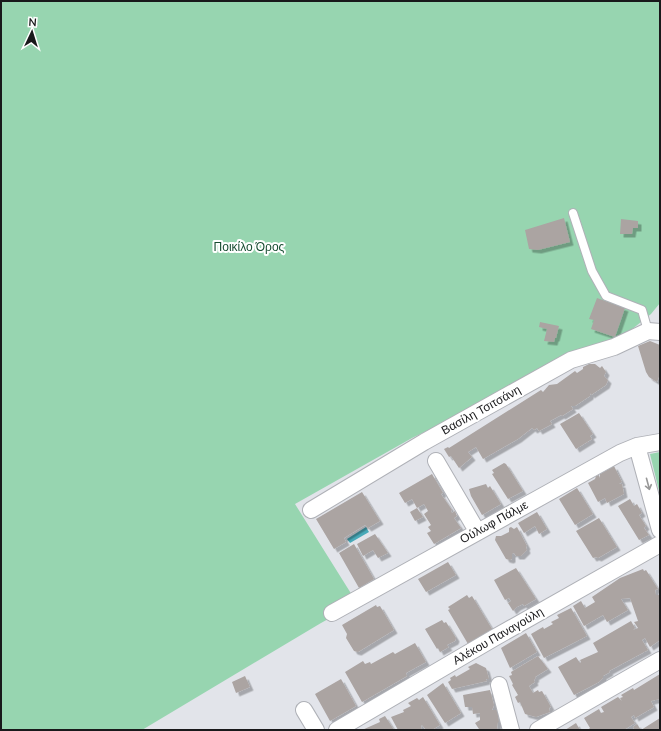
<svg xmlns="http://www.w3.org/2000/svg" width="661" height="731" font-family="'Nunito Sans',sans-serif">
	<defs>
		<filter id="shadow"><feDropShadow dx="3.5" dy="3.5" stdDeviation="0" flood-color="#0004"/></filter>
	</defs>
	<rect width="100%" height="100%" fill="#e2e4ea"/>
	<!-- green -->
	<path fill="#97d5b0" d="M1,1H660V303L651,314L621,338L412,438L295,504L357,603L321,623L142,730H1Z
		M660,452V495L650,454Z"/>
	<!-- water -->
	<path fill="#48a9b8" d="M366,527L369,532L350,543L347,539Z"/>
	<!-- building -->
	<path fill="#aba4a2" filter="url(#shadow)" d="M564,218L570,242L538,250L529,249L525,230Z
		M621,219L638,221V228H633L632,234H620Z
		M597,298L625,308L615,337L591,329L594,320L589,319Z
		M540,322L559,326L556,338H555L554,342L544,341L547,329L539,327Z
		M650,341L660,345V374L657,382L649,377L646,372L638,346Z
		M589,364H595L600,368L602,366L606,372L604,376L608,380L606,385L591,395L590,393V396L575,406H571L573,409L562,416L561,415L550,421L552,424L539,431L537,428L534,430L532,428L518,439L483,459L476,447L468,452L472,457L459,468L451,456L449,457L444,449L448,447L449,448L541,390L543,392L549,385L557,384L575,371L577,373L583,369V367Z
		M579,413L593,434L590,436L592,439L576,449L560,424Z
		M504,463L506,464L523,491L508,499L492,474L494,473L492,470Z
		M614,466L622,482L619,484H622L624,494L607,503L605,498L598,502L588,483L595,479L596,476L599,475L600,478V474Z
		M432,474L443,493L441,494L452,510L451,511L452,513L455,511L457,516L454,518L461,528L434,544L427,533L431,531L428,527L431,525L424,514L428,511L424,504L417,508L412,499L405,503L399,493Z
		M486,484L488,488L490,486L501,504L482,515L471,496L469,489Z
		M577,488L593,514L575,525L559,499Z
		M362,492L380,521L368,528L365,525L344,538L346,542L334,549L316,519Z
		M630,499L634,506L637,504L642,513L639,515L646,526L644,528L649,535L639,540L618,506Z
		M417,508L423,517L415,521L410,512Z
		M537,512L547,529L539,534L535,526L524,533L518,523Z
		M599,518L617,547L598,558L596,557L593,558L576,531Z
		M511,527L514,529L517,527L527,546L526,547L527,550L521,556H516L514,553L512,554V559L510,560L506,559L495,540L496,536H501L509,532V528Z
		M375,534L388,553L378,558L373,550L363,556L357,544Z
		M354,544L374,579L359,588L339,553Z
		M448,562L456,575L426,592L418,579Z
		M516,568L536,599L524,606L523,604L517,607L513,611L508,603L511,601L509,598L505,600L494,580Z
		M643,569L644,571L646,570L658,589L655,590L656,595H659L660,600V640L650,647L645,638L642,640L648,650L609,671L610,672L603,676V678L599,682L574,695L558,667L576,657L580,663L581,662L580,660L598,652L593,643L631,621L635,628L633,630L638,628L634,622L638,621L630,598L621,599L628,610L607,622L603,615L584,626L573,606L581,601L585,608L595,602L592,597L620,578Z
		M467,595L469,598L472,596L492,629L468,644L448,610L450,609L448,607Z
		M376,605L377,607L380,606L394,630L358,652L354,651L346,638L347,634L342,625Z
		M571,608L587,636L544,658L531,634L543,627L544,629L553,624L551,622L559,618L557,615Z
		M442,620L444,623L446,622L456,638L455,641L447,645L449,647L440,652L438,648L437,649L425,629Z
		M526,633L537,652L510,668L501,648Z
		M415,643L426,662L406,673L407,676L362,702L345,672L363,661L365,664L370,662L371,664L393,652L395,654Z
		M538,656L548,669L535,677L536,678L534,680L535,682L529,686L533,693L538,690L539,692L542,691L551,707L549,708L550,712L536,717L525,714L520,702L518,703L515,697L518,695L512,685L513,684L509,676L512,675L511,672Z
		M476,663L486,668L489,679H486L487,681L452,689L448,682L451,680L450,678L455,675L456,677L470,669L468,667Z
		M660,674V699L651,701L654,707L635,718L634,715L631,717L635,723L624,730H588L590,728L584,718L599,709L601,713L604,712L601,707L618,697L622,701L620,698L623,697L621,695L633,688L634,690Z
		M245,676L250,687L236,693L232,682Z
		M341,679L356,706L330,721L315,694Z
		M443,683L461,713L445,723L427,695Z
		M490,690L494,705L492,710H497L498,713L499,722H498L497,728L499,730H477L479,729L475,723L480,720V713L473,714L472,707H465L463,695Z
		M423,697L440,725L432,730H426L422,725L421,726L422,730H398L391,717L404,712L403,710L411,706L408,703L417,698L419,700Z
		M385,716L394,730H362L380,722L379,719Z
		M660,718V730H635L633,727L637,724L641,730Z
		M576,723L580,730H565Z"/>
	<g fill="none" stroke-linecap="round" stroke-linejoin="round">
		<defs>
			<path id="service" d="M573,213L592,271L606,296L642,310L648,331"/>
			<path id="minor" d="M637,446L660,530
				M436,461L477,531
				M311,510L424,442L571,360L614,347L648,331L660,332
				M332,613L620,453L637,446L660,442
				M499,685L511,730
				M304,710L316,730
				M337,730L494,638L660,544
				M538,730L660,660"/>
		</defs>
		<!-- service casing -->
		<use href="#service" stroke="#afb1b7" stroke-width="10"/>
		<!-- minor casing -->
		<use href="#minor" stroke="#afb1b7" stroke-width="18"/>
		<!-- service -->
		<use href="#service" stroke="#fff" stroke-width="8"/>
		<!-- minor -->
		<use href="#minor" stroke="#fff" stroke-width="16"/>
	</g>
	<!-- one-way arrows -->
	<defs><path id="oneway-shaft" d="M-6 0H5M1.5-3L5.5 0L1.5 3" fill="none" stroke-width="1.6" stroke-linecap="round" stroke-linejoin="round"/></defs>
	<use stroke="#989898" href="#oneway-shaft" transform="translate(648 484) rotate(75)"/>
	<g text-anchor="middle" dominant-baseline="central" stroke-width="4" stroke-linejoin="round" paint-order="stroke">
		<!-- park labels -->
		<g font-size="12" fill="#184d32" stroke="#fff">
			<text x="249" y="247">Ποικίλο Όρος</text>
		</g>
		<!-- street labels -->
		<g font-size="12" fill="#19191b" stroke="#fff">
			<text transform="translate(481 410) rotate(-29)">Βασίλη Τσιτσάνη</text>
			<text transform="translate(494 522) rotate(-29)">Ούλωφ Πάλμε</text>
			<text transform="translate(498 636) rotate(-30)">Αλέκου Παναγούλη</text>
		</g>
	</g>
	<!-- border -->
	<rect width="661" height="731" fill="none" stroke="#19191b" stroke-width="4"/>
	<!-- north arrow -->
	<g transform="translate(32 32) rotate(4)" stroke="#ffffff" stroke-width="3" paint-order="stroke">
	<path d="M0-3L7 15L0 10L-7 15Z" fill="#19191b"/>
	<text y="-6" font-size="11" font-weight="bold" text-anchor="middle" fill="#19191b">N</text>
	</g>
</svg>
